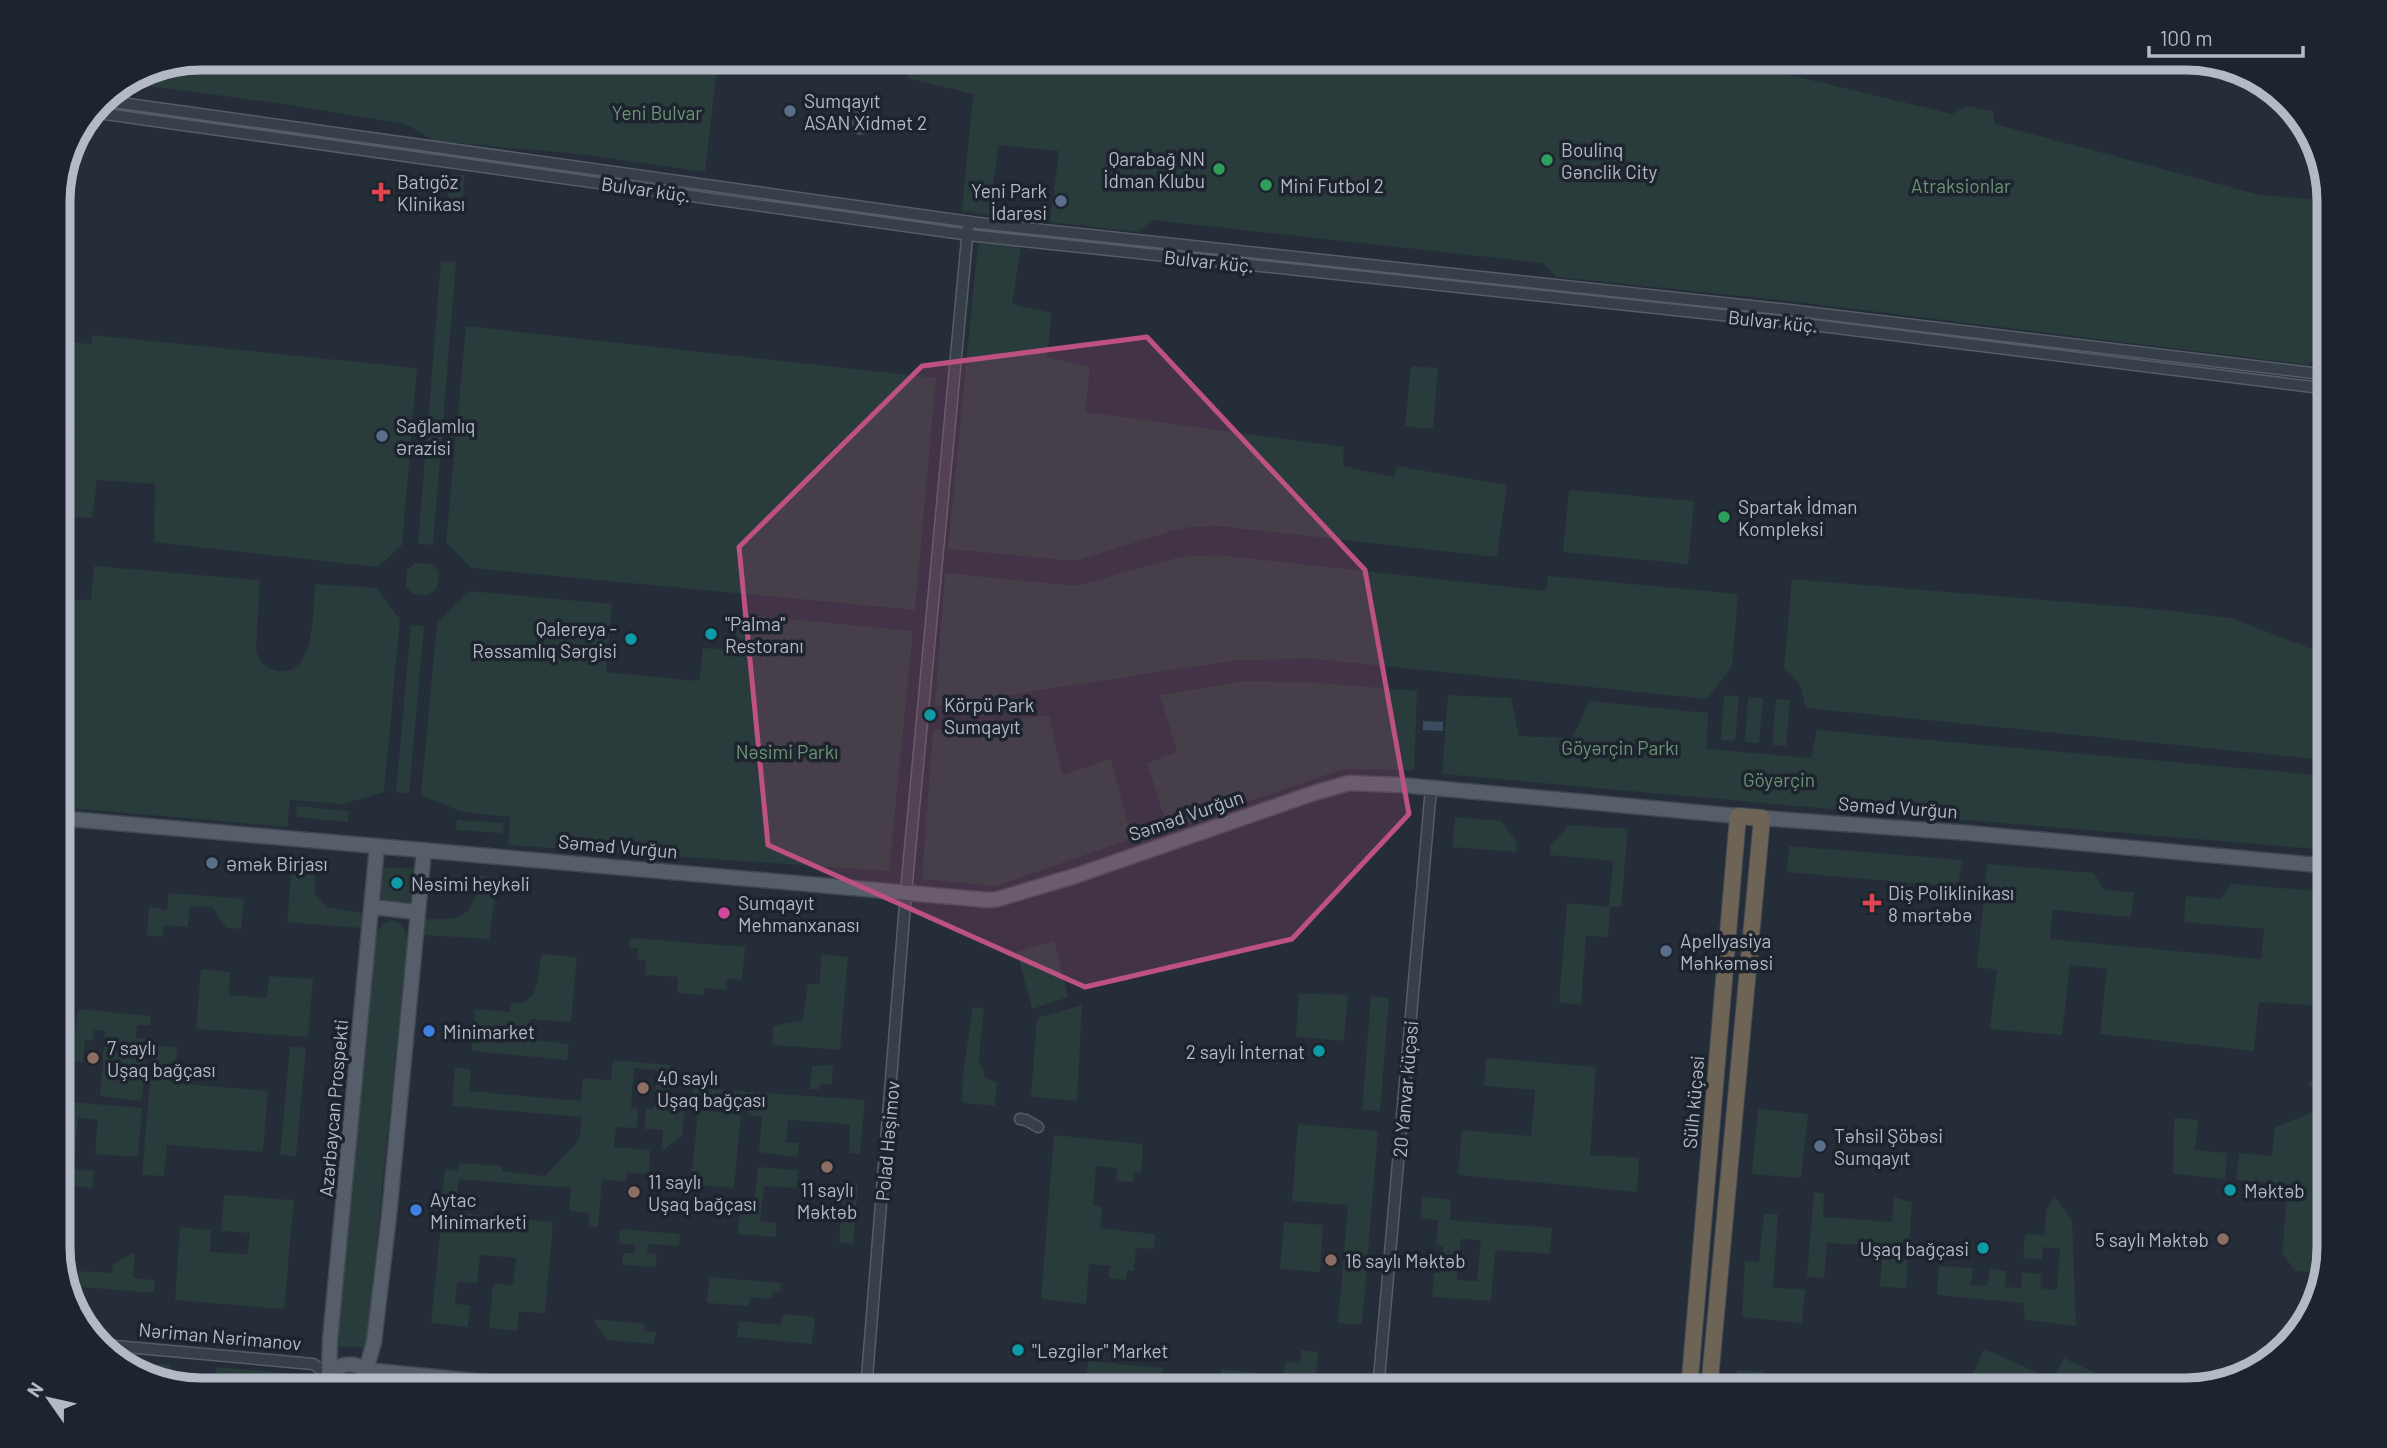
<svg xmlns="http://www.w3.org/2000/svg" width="2387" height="1448" font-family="Barlow,sans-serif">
	<rect width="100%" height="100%" fill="#242d38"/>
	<!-- green -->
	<path fill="#293b3b" d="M201,58H718L705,172L579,154L435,141L409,126L398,123L277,103L124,83L146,68Z
		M911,58H1702L1794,76L1952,114L1966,106L1993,111L1995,124L2260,195L2329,201V356L2318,355L2308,365L1790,301L1557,277L1542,263L1153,220L1138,232L1050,222L1059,151L998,145L990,215L962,211L973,94L907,78Z
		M450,174L465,175L462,205L447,204Z
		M978,243L1021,247L1012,304L1052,313L1047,357L1090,367L1085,412L1344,447L1343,466L1394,477L1397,466L1507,485L1497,557L1217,526L1189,527L1172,531L1075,561L948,549Z
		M441,261L456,262L433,545L418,544Z
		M466,326L936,378L915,610L471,568L446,542Z
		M93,335L417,368L402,545L378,567L154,542L155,484L97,480L92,518L58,516V435L76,427L58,417V341L91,344Z
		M1411,366L1438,368L1433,429L1405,426Z
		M1569,490L1694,501L1688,564L1563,552Z
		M1217,555L1546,591L1548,576L1738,594L1732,667L1707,699L1315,659L1238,660L935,706L945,573L1076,586L1180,557Z
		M415,563L431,564L439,571L437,588L428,595L413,594L406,586L407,570Z
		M94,566L260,580L256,651C259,662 267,669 279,671C316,676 313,608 315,584L376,588L400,619L384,792L343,804L290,800L287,827L58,807V599L91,600Z
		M1792,579L2154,609L2231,618L2312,649L2329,651V700L2323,699L2315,740L2329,744V753L2326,760L1806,708L1800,684L1784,669Z
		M470,591L612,604L606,672L699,681L703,648L734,650L738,614L913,631L889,871L508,845L510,817L462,812L421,795L437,623Z
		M411,625L424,626L409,794L396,792Z
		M1244,681L1319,683L1417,691L1414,770L1344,769L1168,828L1147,763L1177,752L1160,695Z
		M1448,695L1511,698L1519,736L1573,738L1589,701L1708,713L1707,749L1811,758L1817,730L2329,776V850L1807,807L1442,774Z
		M1724,695L1739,696L1735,741L1721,740Z
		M1748,697L1763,698L1759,743L1745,742Z
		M1776,699L1790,700L1786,746L1772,745Z
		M1049,715L1062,775L1111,759L1132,839L995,886L922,879L933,730Z
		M297,806L349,811L348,822L296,817Z
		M1455,817L1501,821L1517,843L1516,852L1452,847Z
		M457,820L504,823L503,833L456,830Z
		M1569,825L1628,829L1621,907H1610L1608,937L1586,936L1581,1004L1559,1003L1567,903L1609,907L1613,861L1550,855V846Z
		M1789,846L1962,860L1958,887L1787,872Z
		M293,857L315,859V894L329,908L363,913L362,928L287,922Z
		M1987,864L2094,873L2104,890L2134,892L2131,917L2053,910L2050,939L2261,959L2264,929L2184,922L2186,896L2221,899L2231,884L2329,892L2328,1006L2259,1002L2254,1051L2100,1034L2107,969L2070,965L2062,1035L1990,1029L1997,970L1977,967Z
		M381,867L413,869L410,902L379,900Z
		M480,876L498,877L489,939L424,935L425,919C466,921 472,916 480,876Z
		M169,893L244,899L241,929L227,928L212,907L190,906L188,927L164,925L163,937L147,935L149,907L167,910Z
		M392,920C403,924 406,929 407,941L366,1348L337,1346L375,938C378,927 381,923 392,920Z
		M630,938L745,947L742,980L727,979L726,990L705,988L704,995L677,993L678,977L645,975L646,960L637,959L638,948H629Z
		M1054,941L1068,997L1032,1009L1017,952Z
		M541,954L577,957L571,1022L530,1019L529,1039L569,1044L567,1060L472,1051L475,1009L510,1012L511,1003C540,1006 538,976 541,954Z
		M821,954L848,957L840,1050L772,1045L773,1026L803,1020L808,984H820Z
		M201,969L230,972L229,995L267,998L269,976L313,979L308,1037L196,1029Z
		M1299,993L1348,995L1344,1041L1296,1037Z
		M1371,996L1389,998L1380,1111L1362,1110Z
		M1082,1005L1077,1101L1031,1097L1037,1018Z
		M973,1007L984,1008L979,1059L985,1077L997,1083L995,1106L962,1103L963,1074Z
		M78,1009L151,1016L150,1026L137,1025L136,1038L148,1039L142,1101L100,1096L105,1031L94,1030L93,1041L85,1040L83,1062L59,1060L62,1031L75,1032Z
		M153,1046L177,1047L175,1083L268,1091L263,1152L167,1145L164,1176L142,1175Z
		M290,1046L306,1048L296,1156L280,1155Z
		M1486,1058L1596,1067L1590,1155L1639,1158L1637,1192L1458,1175L1462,1130L1531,1136L1535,1090L1484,1086Z
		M613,1060L671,1065L667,1111L685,1113L682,1136L662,1151L663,1130L644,1129L646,1109H654L657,1070L634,1068L631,1108L638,1109L637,1128L616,1127L614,1147L650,1150L649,1174L627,1172L626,1182L602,1179L598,1227H588L589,1213L569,1211L571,1188L459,1179L456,1201L442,1200L445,1169L458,1171L459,1163L502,1166V1171L545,1176L580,1139L581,1117L452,1106L455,1068L471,1069L469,1091L581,1101L583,1078L611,1080Z
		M833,1065L832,1085L820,1084V1089H810L812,1066Z
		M2318,1070L2329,1071V1100L2308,1085Z
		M693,1088L865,1100L860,1154L849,1153L850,1124L788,1120L786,1142L799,1143L798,1157L759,1152L762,1117L748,1115V1103L692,1098Z
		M58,1101L142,1108L138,1157L95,1154L98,1120L78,1118L74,1169L94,1171L92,1188L58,1185Z
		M1758,1109L1808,1114L1801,1178L1752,1174Z
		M698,1110L741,1114L734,1188L691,1184Z
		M2316,1111L2329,1120V1248L2322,1273L2295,1271L2282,1253L2288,1185L2236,1180L2239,1153L2272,1156L2275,1127Z
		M2174,1118L2198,1120L2195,1150L2227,1153L2225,1179L2173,1174Z
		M1298,1124L1378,1131L1362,1325L1338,1323L1348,1205L1292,1201Z
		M1054,1135L1143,1144L1141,1173L1134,1172L1133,1182L1116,1181L1117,1168L1096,1166L1093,1205L1102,1207L1100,1228L1155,1234L1154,1249L1136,1248L1134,1271L1127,1270L1126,1280L1109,1278L1110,1266L1089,1264L1086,1304L1041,1299Z
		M758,1167L798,1170L797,1188L764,1186L760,1221L776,1223V1237L738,1234L740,1210L753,1211Z
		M844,1183L858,1184L853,1244L839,1242Z
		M1814,1192L1824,1193L1823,1217L1892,1222L1894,1197L1912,1202L1906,1288L1880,1287L1883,1246L1827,1243L1824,1278L1807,1277Z
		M224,1195L294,1200L284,1309L175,1300L180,1227L211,1230L210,1252L248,1254L250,1233L221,1231Z
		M2054,1196L2072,1220L2076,1326L2025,1320L2023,1303L1937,1295L1939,1266L1973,1268L1971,1285L1987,1286L1990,1269L2006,1271L2005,1287L2021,1288L2022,1272L2042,1274L2040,1288L2057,1290L2060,1249L2043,1247L2042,1260L2023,1258L2025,1234L2044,1235L2046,1211Z
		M1422,1197L1451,1199L1450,1220L1552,1228L1550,1254L1495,1250L1491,1301L1432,1297L1434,1273H1440L1441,1262L1458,1264L1457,1280L1477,1281L1481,1240L1461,1239L1459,1257L1442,1256L1443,1246L1436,1245L1438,1220L1420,1219Z
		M460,1213L553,1222L545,1313L519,1312L517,1331L489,1328L493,1284L513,1285L516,1258L480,1255L477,1283L457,1282L455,1304L470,1305L468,1327L431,1323L441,1223Z
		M1764,1214H1778L1773,1288L1805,1289L1802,1323L1742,1317L1745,1261L1759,1262Z
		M1284,1222L1323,1225L1320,1272L1280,1269Z
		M620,1229L680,1234L679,1246L648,1244L647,1253L657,1254L655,1267L622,1265L623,1253H634L635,1245L619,1243Z
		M135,1252L133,1278L155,1280L154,1293L67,1286L62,1270L112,1273L113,1264Z
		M709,1277L781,1283L780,1292L773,1291L772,1299L750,1297L749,1306L707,1303Z
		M783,1314L815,1317L812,1344L737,1337L739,1321L781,1325Z
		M593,1319L645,1324L644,1331L656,1332L654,1344L607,1340Z
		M1984,1349L2053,1379L2064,1358L2132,1390H1966Z
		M1301,1350L1318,1352L1314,1390H1219L1221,1369L1283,1376L1286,1362L1300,1363Z
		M119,1361L171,1365L169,1382L129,1371Z
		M1088,1361L1163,1368L1161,1390H1085Z
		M216,1367L320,1376L319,1390H214Z
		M1737,1370L1764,1372L1762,1390H1735Z
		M390,1383L464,1390H390Z"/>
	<!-- water -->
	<path fill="#3b4b60" d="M847 122a13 13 0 1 1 26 0a13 13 0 1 1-26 0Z
		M1423,721L1443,722V731L1423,730Z"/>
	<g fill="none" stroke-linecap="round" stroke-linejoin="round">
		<defs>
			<path id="minor" d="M100,100L978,223L1789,310L2329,375
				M91,112L977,236L1788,322L2329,389
				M58,261L72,141
				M1020,1119L1026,1120L1038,1127
				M104,1345L313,1364L329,1375
				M866,1390L906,892L968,228
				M1378,1390L1431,788"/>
			<path id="major" d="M58,818L988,900L998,899L1078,875L1314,793L1349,783L1401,785L1738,816
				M1762,818L1969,833L2329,866
				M424,850L389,1216L374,1342L366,1370L568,1390
				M372,907L417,912
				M329,1375L330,1340L377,846
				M324,1390C329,1356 370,1356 375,1390"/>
			<path id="highway" d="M1689,1390L1738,816L1762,818L1709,1390"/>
		</defs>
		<!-- minor casing -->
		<use href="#minor" stroke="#565d67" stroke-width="13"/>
		<!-- major casing -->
		<use href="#major" stroke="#414852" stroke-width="17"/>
		<!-- highway casing -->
		<use href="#highway" stroke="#434a54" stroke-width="18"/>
		<!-- minor -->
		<use href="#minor" stroke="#373f49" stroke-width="10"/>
		<!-- major -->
		<use href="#major" stroke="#555e69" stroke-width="14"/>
		<!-- highway -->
		<use href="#highway" stroke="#6e6455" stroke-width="16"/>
	</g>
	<!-- marked area -->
	<path fill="#bd5180" fill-opacity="0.2" stroke="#bd5180" stroke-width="5" stroke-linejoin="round" d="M1147,337L1365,570L1409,814L1292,939L1085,987L768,845L739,547L922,366Z"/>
	<!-- markers -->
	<g fill="#5c6f8a" stroke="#1d242e" stroke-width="2.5">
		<circle cx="790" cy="111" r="7"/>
		<circle cx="1061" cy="201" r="7"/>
		<circle cx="382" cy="436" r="7"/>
		<circle cx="212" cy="863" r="7"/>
		<circle cx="1666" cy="951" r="7"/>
		<circle cx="1820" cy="1146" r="7"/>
	</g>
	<g fill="#2e9e5b" stroke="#1d242e" stroke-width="2.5">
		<circle cx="1547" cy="160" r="7"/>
		<circle cx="1219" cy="169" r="7"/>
		<circle cx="1266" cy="185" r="7"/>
		<circle cx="1724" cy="517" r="7"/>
	</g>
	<g fill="#e0444e" stroke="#1d242e" stroke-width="2.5">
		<path d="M377.5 181.5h7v7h7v7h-7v7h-7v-7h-7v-7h7z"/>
		<path d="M1868.5 892.5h7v7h7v7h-7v7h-7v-7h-7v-7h7z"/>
	</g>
	<g fill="#0f9aa8" stroke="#1d242e" stroke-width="2.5">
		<circle cx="711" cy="634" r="7"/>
		<circle cx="631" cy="639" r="7"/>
		<circle cx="930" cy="715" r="7"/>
		<circle cx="397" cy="883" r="7"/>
		<circle cx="1319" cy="1051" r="7"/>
		<circle cx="2230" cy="1190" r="7"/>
		<circle cx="1983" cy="1248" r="7"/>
		<circle cx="1018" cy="1350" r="7"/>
	</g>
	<circle fill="#d1479c" stroke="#1d242e" stroke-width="2.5" cx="724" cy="913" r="7"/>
	<g fill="#3f7fe0" stroke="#1d242e" stroke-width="2.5">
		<circle cx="429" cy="1031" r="7"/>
		<circle cx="416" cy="1210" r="7"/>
	</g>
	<g fill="#8d6e63" stroke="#1d242e" stroke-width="2.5">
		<circle cx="93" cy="1058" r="7"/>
		<circle cx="643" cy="1088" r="7"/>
		<circle cx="827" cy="1167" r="7"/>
		<circle cx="634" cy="1192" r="7"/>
		<circle cx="2223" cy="1239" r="7"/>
		<circle cx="1331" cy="1260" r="7"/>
	</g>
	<g text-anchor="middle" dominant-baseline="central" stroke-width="7" stroke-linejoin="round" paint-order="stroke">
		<!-- poi labels -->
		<g font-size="19" fill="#b3bac5" stroke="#1d242e" text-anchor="start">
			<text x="804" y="100">Sumqayıt<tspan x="804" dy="22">ASAN Xidmət 2</tspan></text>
			<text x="1561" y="149">Boulinq<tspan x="1561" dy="22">Gənclik City</tspan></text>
			<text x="1205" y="158" text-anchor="end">Qarabağ NN<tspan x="1205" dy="22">İdman Klubu</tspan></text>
			<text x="397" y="181">Batıgöz<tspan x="397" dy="22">Klinikası</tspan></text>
			<text x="1280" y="185">Mini Futbol 2</text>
			<text x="1047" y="190" text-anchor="end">Yeni Park<tspan x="1047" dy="22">İdarəsi</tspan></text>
			<text x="396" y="425">Sağlamlıq<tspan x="396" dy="22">Ərazisi</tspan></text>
			<text x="1738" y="506">Spartak İdman<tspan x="1738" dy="22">Kompleksi</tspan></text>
			<text x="725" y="623">"Palma"<tspan x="725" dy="22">Restoranı</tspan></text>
			<text x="617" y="628" text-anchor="end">Qalereya -<tspan x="617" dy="22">Rəssamlıq Sərgisi</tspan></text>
			<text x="944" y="704">Körpü Park<tspan x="944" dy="22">Sumqayıt</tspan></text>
			<text x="226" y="863">Əmək Birjası</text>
			<text x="411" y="883">Nəsimi heykəli</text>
			<text x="1888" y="892">Diş Poliklinikası<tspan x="1888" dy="22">8 mərtəbə</tspan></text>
			<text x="738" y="902">Sumqayıt<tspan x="738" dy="22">Mehmanxanası</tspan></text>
			<text x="1680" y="940">Apellyasiya<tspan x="1680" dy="22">Məhkəməsi</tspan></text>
			<text x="443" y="1031">Minimarket</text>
			<text x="107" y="1047">7 saylı<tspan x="107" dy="22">Uşaq bağçası</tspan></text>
			<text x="1305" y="1051" text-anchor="end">2 saylı İnternat</text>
			<text x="657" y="1077">40 saylı<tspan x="657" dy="22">Uşaq bağçası</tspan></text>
			<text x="1834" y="1135">Təhsil Şöbəsi<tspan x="1834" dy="22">Sumqayıt</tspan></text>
			<text x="648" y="1181">11 saylı<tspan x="648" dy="22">Uşaq bağçası</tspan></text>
			<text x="827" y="1189" text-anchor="middle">11 saylı<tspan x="827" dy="22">Məktəb</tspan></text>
			<text x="2244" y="1190">Məktəb</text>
			<text x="430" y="1199">Aytac<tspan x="430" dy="22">Minimarketi</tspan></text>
			<text x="2209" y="1239" text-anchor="end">5 saylı Məktəb</text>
			<text x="1969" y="1248" text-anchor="end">Uşaq bağçasi</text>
			<text x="1345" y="1260">16 saylı Məktəb</text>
			<text x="1032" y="1350">"Ləzgilər" Market</text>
		</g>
		<!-- park labels -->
		<g font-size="19" fill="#6c9374" stroke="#1d242e">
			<text x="657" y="112">Yeni Bulvar</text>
			<text x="1961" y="185">Atraksionlar</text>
			<text x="1620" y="747">Göyərçin Parkı</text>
			<text x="787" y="751">Nəsimi Parkı</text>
			<text x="1779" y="779">Göyərçin</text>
		</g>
		<!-- street labels -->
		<g font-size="19" fill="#b3bac5" stroke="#1d242e">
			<text transform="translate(646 189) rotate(8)">Bulvar küç.</text>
			<text transform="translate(1209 261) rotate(6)">Bulvar küç.</text>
			<text transform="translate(1773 321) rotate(6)">Bulvar küç.</text>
			<text transform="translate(1898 807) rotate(4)">Səməd Vurğun</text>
			<text transform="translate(1186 815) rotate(-19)">Səməd Vurğun</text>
			<text transform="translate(618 846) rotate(5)">Səməd Vurğun</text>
			<text transform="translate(1405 1089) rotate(-85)">20 Yanvar küçəsi</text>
			<text transform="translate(1693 1102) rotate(-85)">Sülh küçəsi</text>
			<text transform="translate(333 1108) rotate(-85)">Azərbaycan Prospekti</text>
			<text transform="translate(887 1141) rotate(-85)">Polad Həşimov</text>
			<text transform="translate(220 1336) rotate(5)">Nəriman Nərimanov</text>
		</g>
	</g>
	<!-- crop -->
	<path d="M0 0H2387V1448H0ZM201 70H2186A131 131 0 0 1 2317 201V1247A131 131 0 0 1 2186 1378H201A131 131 0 0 1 70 1247V201A131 131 0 0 1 201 70Z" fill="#1d242e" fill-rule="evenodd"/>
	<path fill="none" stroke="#b3bac5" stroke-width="9" d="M201 70H2186A131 131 0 0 1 2317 201V1247A131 131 0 0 1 2186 1378H201A131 131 0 0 1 70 1247V201A131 131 0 0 1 201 70Z"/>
	<!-- north arrow -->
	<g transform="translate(49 1399) rotate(304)" stroke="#1d242e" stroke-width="5" paint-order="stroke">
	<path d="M0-5L12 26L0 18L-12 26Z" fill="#b3bac5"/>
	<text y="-10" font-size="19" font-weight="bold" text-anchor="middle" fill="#b3bac5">N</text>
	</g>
	<!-- scale -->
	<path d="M2149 46v10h154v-10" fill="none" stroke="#b3bac5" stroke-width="3.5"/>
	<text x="2160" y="46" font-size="21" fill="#b3bac5" stroke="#1d242e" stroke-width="5" paint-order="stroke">100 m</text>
</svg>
